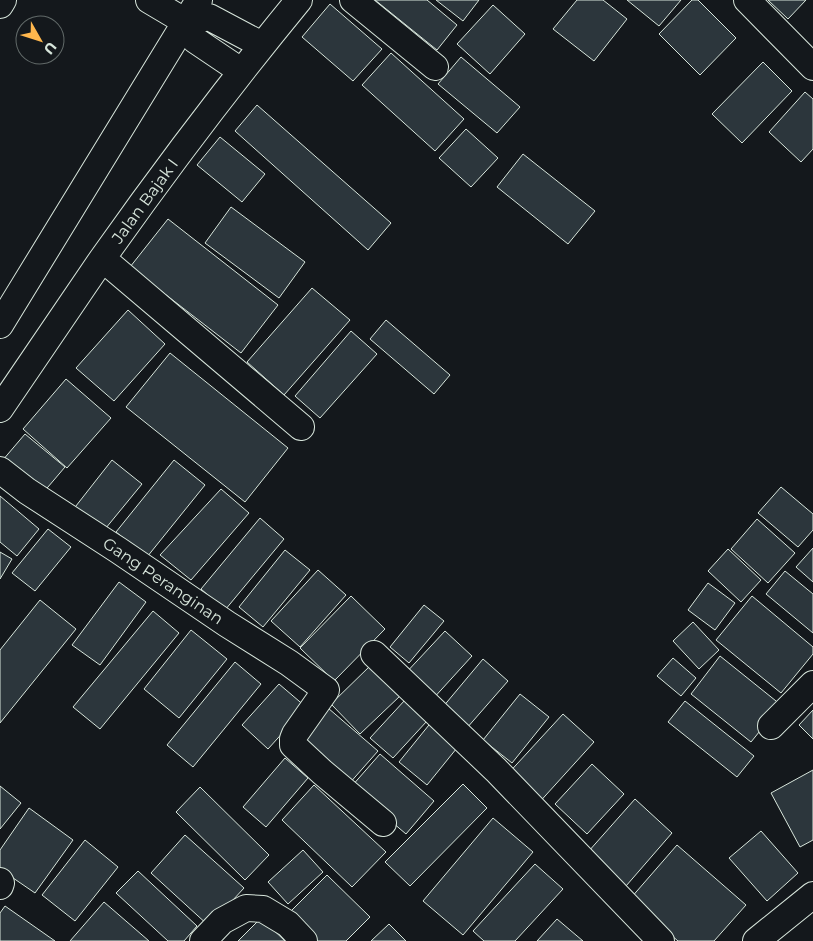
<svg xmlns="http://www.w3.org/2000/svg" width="813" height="941" font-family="Montserrat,sans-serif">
	<rect width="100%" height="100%" fill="#14181c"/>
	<!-- building -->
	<path fill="#2c363c" stroke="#d8e6dc" d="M375,0H427L457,25L437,50Z
		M436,0H479L463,21Z
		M577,0H603L627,19L594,61L553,29Z
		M627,0H681L659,26Z
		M692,0H698L736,38L700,75L659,34Z
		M768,0H806L788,19Z
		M330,4L382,49L353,81L302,37Z
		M493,5L525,34L490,74L457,44Z
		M391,53L464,119L435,151L362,85Z
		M461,57L520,107L497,133L438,84Z
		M763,62L792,91L742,143L712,114Z
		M805,92L813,99V149L801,162L769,132Z
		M257,105L391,223L368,250L235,131Z
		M466,129L498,158L471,187L439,158Z
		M220,137L265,174L242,202L197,165Z
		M523,154L595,211L568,244L497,187Z
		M231,207L305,262L279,298L205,243Z
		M168,219L278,305L241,353L130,267Z
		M312,288L350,320L284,395L247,362Z
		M128,310L165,344L114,401L76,368Z
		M386,320L450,375L434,394L370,339Z
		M351,331L377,354L320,418L295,396Z
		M170,353L288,448L245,502L126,407Z
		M66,379L111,418L67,468L23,429Z
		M25,434L65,467L42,494L2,461Z
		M112,460L142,484L101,534L72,511Z
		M174,460L205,485L147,557L116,532Z
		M781,487L813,514V530L798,547L758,513Z
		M221,489L249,513L191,580L160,555Z
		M0,496L39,529L17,556L0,542Z
		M260,518L284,539L225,610L201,589Z
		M757,519L795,553L768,583L731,549Z
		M48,529L71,547L35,591L12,573Z
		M813,548V582L796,567Z
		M728,549L761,580L741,602L708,571Z
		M285,550L310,570L263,627L239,607Z
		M0,552L12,559L0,579Z
		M318,570L346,595L300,647L271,621Z
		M785,571L813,594V633L766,594Z
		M119,582L146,602L100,665L72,645Z
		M708,583L735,603L715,630L688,610Z
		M351,596L385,629L334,681L300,648Z
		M752,596L813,647V654L781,693L716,640Z
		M40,600L76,629L0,723V650Z
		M424,605L444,621L409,663L390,647Z
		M153,611L179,633L100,729L73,707Z
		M693,622L719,650L699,669L673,641Z
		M191,630L227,659L179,718L144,689Z
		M445,631L472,656L431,701L403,676Z
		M720,656L781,705L751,742L691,694Z
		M673,658L696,678L681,696L657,676Z
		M483,659L508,681L466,729L442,708Z
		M235,662L261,684L193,767L167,745Z
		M371,665L400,696L360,734L331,704Z
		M279,684L306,707L268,749L242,725Z
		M520,694L549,717L512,763L483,740Z
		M405,700L427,721L393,758L370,738Z
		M685,701L754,756L737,777L668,722Z
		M328,708L378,751L348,785L299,742Z
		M813,710V739L799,725Z
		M563,714L594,742L536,806L505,777Z
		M433,720L461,743L427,785L399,762Z
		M380,754L434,801L406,834L351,787Z
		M285,758L308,778L266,827L243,807Z
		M592,764L624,794L587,834L555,804Z
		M813,770V840L800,847L771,793Z
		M463,784L487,808L410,886L385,862Z
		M314,785L386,852L352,887L282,820Z
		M0,786L21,803L0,829Z
		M200,787L269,855L245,880L176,812Z
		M635,799L672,833L626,886L588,852Z
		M29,808L73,840L35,893L0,869V850Z
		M493,818L533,852L463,935L423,901Z
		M761,831L798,873L767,901L729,858Z
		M185,835L244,888L209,926L151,873Z
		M85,840L118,867L75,921L42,895Z
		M677,845L746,905L714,941H678L630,899Z
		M303,850L323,872L288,904L268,882Z
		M535,864L563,889L515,941H484L473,931Z
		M138,871L197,926L184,941H168L116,893Z
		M327,875L370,917L346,941H317L289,913Z
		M104,902L149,941H70Z
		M5,906L55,941H0V913Z
		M261,918L285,941H238Z
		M557,919L583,941H537Z
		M389,924L406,941H371Z"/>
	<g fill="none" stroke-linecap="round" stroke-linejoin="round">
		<defs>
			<path id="minor" d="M149,0L186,22L195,40L241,71
				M353,0L435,67
				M747,0L813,67
				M0,5L3,0
				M186,22L209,17L262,45
				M103,259L301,427
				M0,325L199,0
				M0,409C34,359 68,309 102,259C165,170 230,84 299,0
				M0,470L27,491L118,550L227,624L289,663L326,690L295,734L293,739V745L322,772L383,823
				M374,654L496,770L661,941
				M771,726L813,684
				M0,881L1,883L0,886
				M203,941L222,921L246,908L263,909L288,924L304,941
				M756,941L813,895"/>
		</defs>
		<!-- minor casing -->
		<use href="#minor" stroke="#d8e6dc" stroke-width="28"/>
		<!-- minor -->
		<use href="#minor" stroke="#14181c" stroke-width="26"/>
	</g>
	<g text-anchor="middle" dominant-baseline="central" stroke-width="4" stroke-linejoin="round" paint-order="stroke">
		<!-- street labels -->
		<g font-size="16" fill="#d8e6dc" stroke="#14181c">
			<text transform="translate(145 201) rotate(-54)">Jalan Bajak I</text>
			<text transform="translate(163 581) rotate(34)">Gang Peranginan</text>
		</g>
	</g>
	<!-- north arrow -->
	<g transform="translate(40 40) rotate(129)"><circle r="24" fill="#14181c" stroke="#626a69"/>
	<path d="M0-4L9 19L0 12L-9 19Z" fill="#ffb74d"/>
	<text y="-8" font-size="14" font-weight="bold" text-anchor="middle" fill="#d8e6dc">U</text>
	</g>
</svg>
